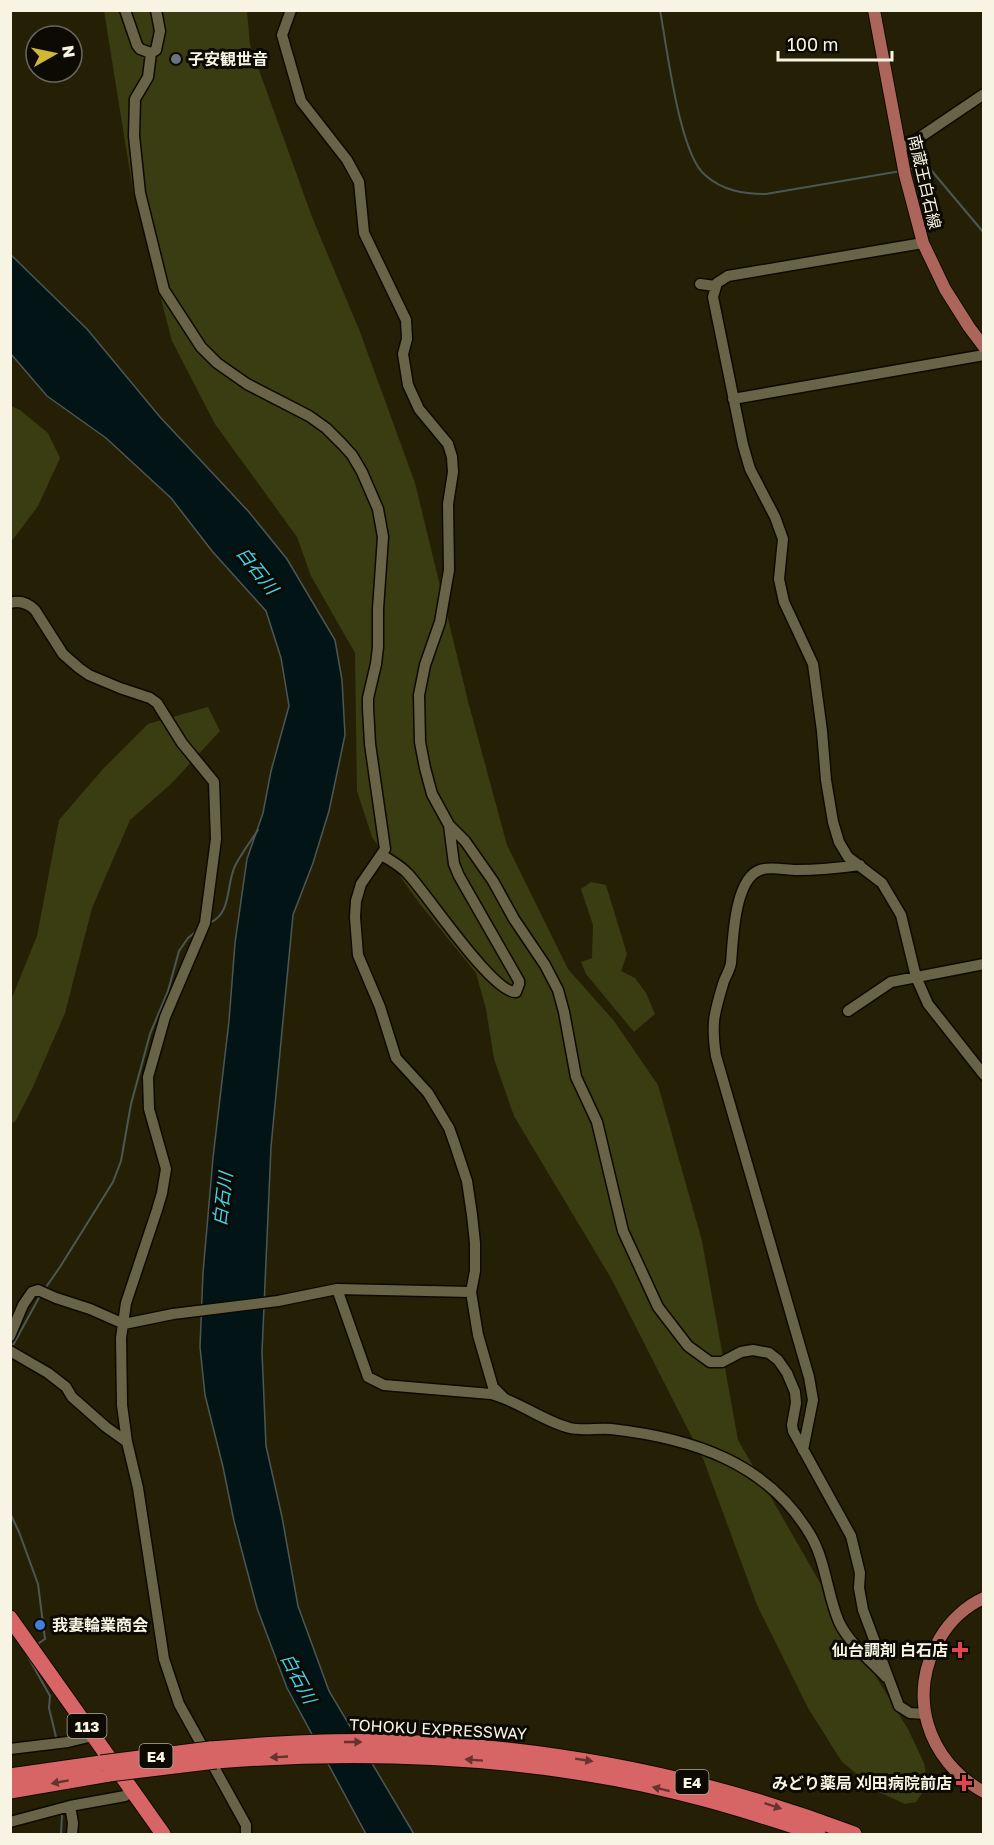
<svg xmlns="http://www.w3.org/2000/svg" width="994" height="1845" font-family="'Golos Text','Noto Sans JP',sans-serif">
	<rect width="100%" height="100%" fill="#252005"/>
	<!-- green -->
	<path fill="#3a3c12" d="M104,11H247L250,45L312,217L360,332L415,483L469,705L507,845L568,969L614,1021L658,1085L702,1241L738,1440L842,1621L908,1729L924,1763L926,1774L925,1789L916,1802L905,1804L881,1793L842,1762L808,1708L757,1605L704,1461L611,1278L514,1116L494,1059L486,1009L476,973L420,904L372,837L357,791L355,653L311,576L297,537L215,424L172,341L133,191Z
		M11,406L20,410L48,433L60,458L38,506L11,542Z
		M208,707L220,731L172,783L130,820L92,908L65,1013L32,1089L15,1122L11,1123V1000L37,936L59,820L103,769L148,724Z
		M591,882L606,885L627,954L621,971L635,978L646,993L655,1014L634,1032L586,974L581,962L592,958L593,925L581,889Z"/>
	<!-- water -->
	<path fill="#031417" stroke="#4c5754" stroke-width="1.5" d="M10,254L87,329L160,417L249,512L287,559L335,640L342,680L345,735L329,811L313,863L293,915L271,1147L262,1352L266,1446L282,1517L298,1606L329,1691L414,1834H366L287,1688L257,1608L234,1521L223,1467L205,1395L200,1347L203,1273L213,1158L229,1021L235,943L247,859L263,813L271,771L289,706L281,658L266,611L212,551L171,498L106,438L47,396L11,354Z"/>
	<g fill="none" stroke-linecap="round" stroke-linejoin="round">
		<!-- stream -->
		<path stroke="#4c5754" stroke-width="2" d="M660,10C667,47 679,153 705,175C723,191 744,194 766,194L901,171
			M910,169L922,167L931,170L984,233
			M209,923C232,915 226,884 235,866C241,854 250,842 258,830
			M44,1290L60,1267L113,1182L121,1161L131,1104L150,1034L168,991L179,951L188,938L199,929
			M12,1347L41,1294
			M10,1513L19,1532L38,1584L45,1639L39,1643
			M27,1655L50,1696L49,1708L56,1737
			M61,1834L62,1815"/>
		<defs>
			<path id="minor" d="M125,10L137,45L140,49L151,53
				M156,10L160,31L156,50L151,53L148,77L135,99L134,136L140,193L164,290L201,347L217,363L247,384L309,416L326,428L342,444L352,455L362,472L378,509L383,537L378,609V647L376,664L368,698V708L370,744L385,849L361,884L356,901L355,917L358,955L380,1007L396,1058L428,1093L449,1128L455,1145L467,1181L472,1215L475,1243V1271L471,1292L478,1335L493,1387L504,1398
				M291,10L282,35L301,101L347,160L359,182L364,233L406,320L407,339L403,354L408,385L419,409L448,444L452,457L453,472L448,504L449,570L440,622L425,665L419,695L420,742L425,768L432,794L449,825L465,841L493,881L514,919L545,965L558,990L564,1012L576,1077L597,1122L623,1231L658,1307L688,1346L710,1362H722L741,1352L753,1350L769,1353L778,1360L787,1373L795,1392L796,1403L792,1425L793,1431L851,1536L860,1573L859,1588L863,1610L899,1706L910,1713L925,1714
				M900,147L910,144L984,94
				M923,243L728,276L717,283L713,297L743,445L750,469L775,517L783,539L779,579L784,602L813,664L822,731L826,780L833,822L839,842L848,857L882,883L901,915L916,977L928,1004L984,1075
				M700,284L715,286
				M733,399L984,355
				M10,603C20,600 28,603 35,610L63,654L79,668L89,675L120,688L150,698L157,703L182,743L214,782L216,839L205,923L165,1017L148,1077L149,1109L166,1169L162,1193L157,1210L126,1303L121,1338L122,1405L127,1442L138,1488L164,1659L179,1704L246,1825V1834
				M382,855C391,861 401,866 408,874C427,894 493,994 516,992L519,984V981L459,876L454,864L449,825
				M848,1011L891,982L984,964
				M337,1289L368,1377L384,1385L491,1394C519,1401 542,1421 570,1428C583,1431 597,1428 611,1429C691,1438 768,1462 811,1536C826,1562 827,1594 839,1622C849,1643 870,1660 886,1677
				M10,1336L23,1305L32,1292L38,1290L56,1298L90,1309L124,1324L173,1314L278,1301L337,1289L471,1292
				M10,1351L48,1373L66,1387L72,1397L106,1427L127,1442
				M803,1450L813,1400L809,1377L716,1056C711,1024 714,1014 723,984C725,977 730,970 731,963C733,941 734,879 760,870C770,866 785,870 796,870C818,870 839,868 860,865
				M10,1749L68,1742L93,1736
				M70,1806L73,1823L72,1834
				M10,1822L70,1806L125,1796L133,1791"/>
			<path id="major" d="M874,10L905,175L923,243L945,289L969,327L984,347
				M984,1598C966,1606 950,1621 940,1638C906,1694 927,1761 984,1792"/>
			<path id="highway" d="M10,1618L163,1834
				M210,1749C269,1744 328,1740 388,1742C548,1746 704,1777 854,1834
				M216,1761C341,1751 466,1754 589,1774C667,1786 743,1809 818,1834
				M10,1776L101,1763
				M10,1791L109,1774"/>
		</defs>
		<!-- minor casing -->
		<use href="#minor" stroke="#0e0900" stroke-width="13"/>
		<!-- major casing -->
		<use href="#major" stroke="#0e0900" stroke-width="14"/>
		<!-- highway casing -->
		<use href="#highway" stroke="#0e0900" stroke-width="17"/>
		<!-- minor -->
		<use href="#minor" stroke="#696447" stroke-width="10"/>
		<!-- major -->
		<use href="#major" stroke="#ab655a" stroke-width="12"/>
		<!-- highway -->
		<use href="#highway" stroke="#d76566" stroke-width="15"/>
		<defs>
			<path id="highway-bridge" d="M101,1763L210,1749
				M109,1774L216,1761"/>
		</defs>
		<!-- highway-bridge casing -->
		<use href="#highway-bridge" stroke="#0e0900" stroke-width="17" stroke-linecap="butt"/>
		<!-- highway-bridge -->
		<use href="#highway-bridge" stroke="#d76566" stroke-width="15"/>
	</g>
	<!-- one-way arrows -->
	<defs><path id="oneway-solid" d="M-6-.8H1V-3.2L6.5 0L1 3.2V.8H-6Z" transform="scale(1.5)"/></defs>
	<g fill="#67332f">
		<use href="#oneway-solid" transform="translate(353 1742)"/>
		<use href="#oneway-solid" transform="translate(279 1757) rotate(177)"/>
		<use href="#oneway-solid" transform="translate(474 1760) rotate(-176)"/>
		<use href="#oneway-solid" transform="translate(584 1760) rotate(9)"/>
		<use href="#oneway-solid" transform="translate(60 1782) rotate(170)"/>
		<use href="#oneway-solid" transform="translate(661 1789) rotate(-166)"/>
		<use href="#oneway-solid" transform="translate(773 1806) rotate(18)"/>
	</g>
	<!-- markers -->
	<circle fill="#6b7280" stroke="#0c0a02" stroke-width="2" cx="176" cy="59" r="6"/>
	<circle fill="#3f7fe0" stroke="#0c0a02" stroke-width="2" cx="40" cy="1625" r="6"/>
	<g fill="#e0444e" stroke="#0c0a02" stroke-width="2">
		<path d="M957 1641h6v6h6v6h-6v6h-6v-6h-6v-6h6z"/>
		<path d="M961 1774h6v6h6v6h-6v6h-6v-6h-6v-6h6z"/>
	</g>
	<g text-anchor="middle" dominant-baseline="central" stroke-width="6" stroke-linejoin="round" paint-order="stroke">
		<!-- shield labels -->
		<g fill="#0c0a02" stroke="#b0aea0" stroke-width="1.5">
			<rect x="67.5" y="1714" width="39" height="24" rx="4.5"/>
			<rect x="139.5" y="1744" width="33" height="24" rx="4.5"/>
			<rect x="675.5" y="1770" width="33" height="24" rx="4.5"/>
		</g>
		<g font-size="15" font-weight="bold" fill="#f7f4e3">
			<text x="87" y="1726">113</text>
			<text x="156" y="1756">E4</text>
			<text x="692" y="1782">E4</text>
		</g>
		<!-- poi labels -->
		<g font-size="16" font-weight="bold" fill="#f7f4e3" stroke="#0c0a02" text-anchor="start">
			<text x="188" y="59">子安観世音</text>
			<text x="52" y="1625">我妻輪業商会</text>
			<text x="948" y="1650" text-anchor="end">仙台調剤 白石店</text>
			<text x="952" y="1783" text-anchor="end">みどり薬局 刈田病院前店</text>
		</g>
		<!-- street labels -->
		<g font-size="16" fill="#f7f4e3" stroke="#0c0a02">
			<text transform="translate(925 182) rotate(77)">南蔵王白石線</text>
			<text transform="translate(438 1729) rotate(3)">TOHOKU EXPRESSWAY</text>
		</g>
		<!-- water labels -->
		<g font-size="18" font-style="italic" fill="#3dd4ed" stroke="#0c0a02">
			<text transform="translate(258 570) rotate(52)">白石川</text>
			<text transform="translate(222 1199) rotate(-83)">白石川</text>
			<text transform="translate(299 1678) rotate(62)">白石川</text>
		</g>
	</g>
	<!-- border -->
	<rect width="994" height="1845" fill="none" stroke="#f7f4e3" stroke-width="24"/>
	<!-- north arrow -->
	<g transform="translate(54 54) rotate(81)"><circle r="28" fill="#0c0a02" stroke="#6a685c" stroke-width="1.5"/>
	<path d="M0-4.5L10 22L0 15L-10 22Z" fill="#d1b736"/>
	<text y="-9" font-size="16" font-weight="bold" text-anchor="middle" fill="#f7f4e3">N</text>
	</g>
	<!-- scale -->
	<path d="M778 51v9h114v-9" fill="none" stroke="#f7f4e3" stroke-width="3"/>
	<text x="787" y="51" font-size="18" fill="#f7f4e3" stroke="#0c0a02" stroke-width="4.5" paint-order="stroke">100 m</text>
</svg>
